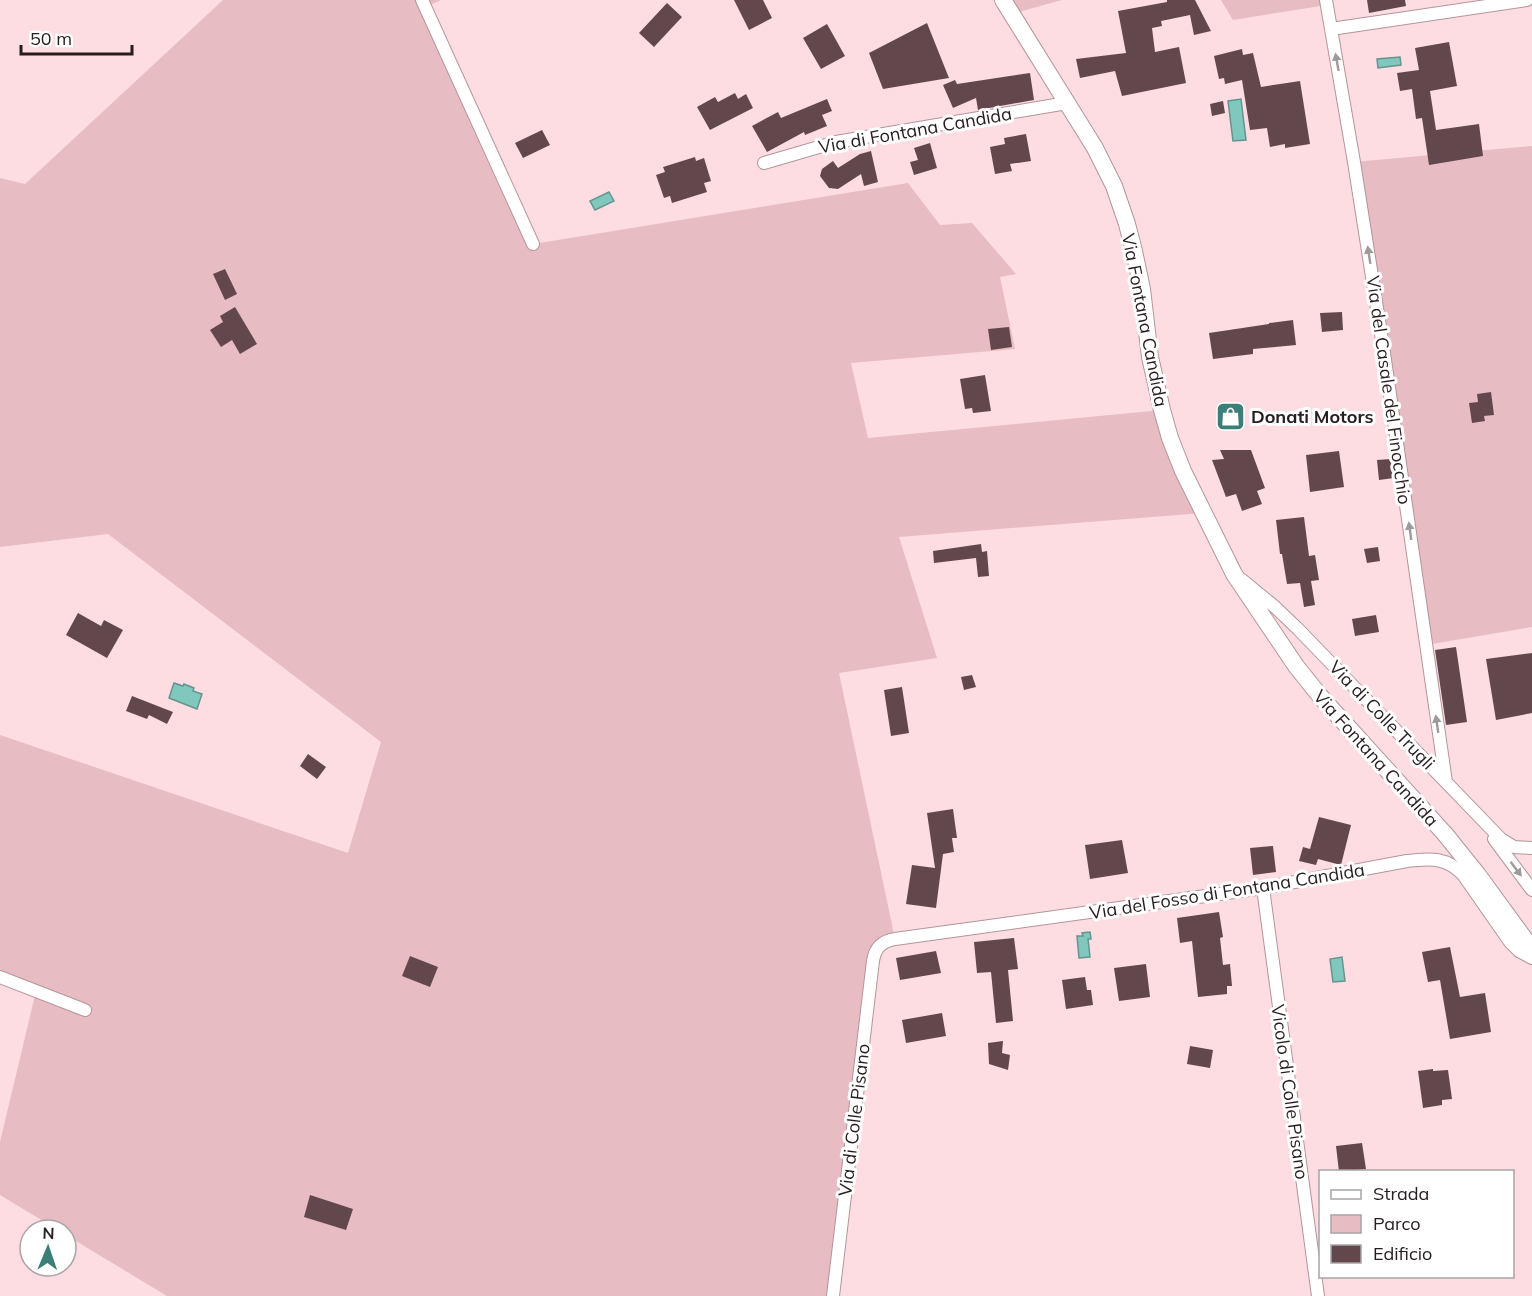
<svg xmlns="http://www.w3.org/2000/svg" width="1532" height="1296" font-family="Mulish,sans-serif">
	<rect width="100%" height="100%" fill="#fddde2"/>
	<!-- green -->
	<path fill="#e8bcc3" d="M223,0H441L426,7L533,244L908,183L940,225L972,223L1016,274L1000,277L1015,349L851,363L868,438L1162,410L1203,513L899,537L937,658L839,673L895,939L879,946L833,1296H167L66,1235V1230H58L0,1195V1142L36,991L0,977V735L348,853L381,742L108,534L0,547V178L25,184Z
		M1003,0H1062L1011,14Z
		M1221,0H1326L1327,5L1233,20Z
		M1532,146V627L1426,645L1354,162Z"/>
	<!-- water -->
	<path fill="#80c8be" stroke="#65948e" stroke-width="1.5" d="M1400,57L1401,65L1378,68L1377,59Z
		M1241,99L1246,140L1233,141L1228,101Z
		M609,192L614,201L595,210L590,201Z
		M174,683L183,686L184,684L194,688L193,691L202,694L197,709L169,698Z
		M1090,932L1091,939H1088L1090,957L1079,958L1077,936H1083L1082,933Z
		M1342,957L1345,981L1333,982L1330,959Z"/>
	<!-- building -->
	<path fill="#62484d" d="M734,0H763L772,18L749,30Z
		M1167,0H1195L1211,31L1194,35L1190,15L1161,21L1162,26L1152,28L1155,52L1179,47L1186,83L1122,96L1115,71L1080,78L1076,59L1126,53L1118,11L1167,2Z
		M1367,0H1405L1406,6L1369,13Z
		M667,3L682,17L654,47L639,33Z
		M927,23L949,78L883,89L869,53Z
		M827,24L845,56L821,69L803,38Z
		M1449,42L1457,86L1430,91L1436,130L1479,124L1483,156L1429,165L1422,118L1416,119L1412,89L1400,91L1397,73L1419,70L1415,48Z
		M1242,49L1243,55L1253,53L1261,87L1300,81L1310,144L1285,148V144L1270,147L1267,128L1250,130L1242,80L1225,84L1224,78L1219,79L1214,56Z
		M1030,73L1034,100L978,110L976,98L953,108L943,85L955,80L957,84Z
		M735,93L738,99L746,94L753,108L710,130L697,107L715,97L718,102Z
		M827,99L832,111L822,115L827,126L805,135L804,132L767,152L752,126L778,112L781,118Z
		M1223,101L1225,113L1212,116L1210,104Z
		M542,130L550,145L523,158L515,143Z
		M1026,134L1031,161L1010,164L1012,171L995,174L990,147L1005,144L1004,138Z
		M930,143L937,168L914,175L910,162L918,160L914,148Z
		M871,151L878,182L864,186L861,174L838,189L829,188L820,176L822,169L833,161L838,168L860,154Z
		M695,157L696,161L704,158L711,181L704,183L707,192L672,203L670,196L664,198L656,175L665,172L663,167Z
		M225,269L237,294L225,300L213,274Z
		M235,307L257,344L240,354L232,340L221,347L210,330L223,322L220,316Z
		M1342,312L1343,330L1322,332L1320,313Z
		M1293,320L1296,345L1253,349V354L1213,359L1209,333L1269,324V323Z
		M1009,327L1012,347L991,350L988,329Z
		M985,375L991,411L973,413L972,408L965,409L960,379Z
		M1491,392L1494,415L1484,416L1485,421L1472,423L1469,403L1478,402L1477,394Z
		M1220,450H1251L1265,488L1257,491L1262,504L1242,511L1236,494L1226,497L1212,460L1224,459Z
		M1339,451L1344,487L1310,492L1306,455Z
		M1391,459L1394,478L1379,480L1377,460Z
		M1304,517L1309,556L1315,555L1319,580L1311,581L1315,605L1304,607L1300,583L1287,584L1282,554H1280L1276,520Z
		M981,544L982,552L987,551L989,576L978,577L976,558L934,563L933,551Z
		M1378,547L1380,561L1367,563L1364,549Z
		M78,613L101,626L104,620L123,630L107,658L66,635Z
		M1376,615L1379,632L1355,636L1352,619Z
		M1456,647L1467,722L1446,725L1435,650Z
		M1532,653V713L1496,720L1486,659Z
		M972,675L976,687L964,690L961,677Z
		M902,687L909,733L891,736L884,690Z
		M132,696L173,712L167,724L149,715L147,719L126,711Z
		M308,754L326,767L317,779L300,766Z
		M953,809L957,838H952L954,852L943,854L936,908L906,904L912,865L935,868L927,813Z
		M1319,817L1351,825L1341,865L1318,859L1316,865L1299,861L1303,847L1310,849Z
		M1122,840L1128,873L1090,879L1085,845Z
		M1273,846L1276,872L1253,875L1250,848Z
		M1219,912L1223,937L1220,938L1223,965L1230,964L1232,986H1227V994L1198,997L1192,941L1180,943L1177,918Z
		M1014,938L1018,969L1008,970L1013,1021L996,1023L991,972L977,973L974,942Z
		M1450,947L1460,997L1485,993L1491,1032L1450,1039L1440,980L1428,982L1422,952Z
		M936,951L941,973L900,980L896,958Z
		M410,956L438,967L430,987L402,976Z
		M1146,964L1150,997L1119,1001L1114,968Z
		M1085,977L1087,990H1091L1093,1005L1066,1009L1062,980Z
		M942,1013L946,1036L906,1043L902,1020Z
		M1003,1041L1002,1053L1010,1055L1008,1070L989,1064L988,1043Z
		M1190,1046L1213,1050L1210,1068L1187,1064Z
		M1433,1069V1071L1448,1070L1452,1099L1442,1100V1105L1423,1108L1418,1071Z
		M1362,1143L1366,1169L1339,1172L1336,1146Z
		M310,1195L353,1209L346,1230L304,1217Z"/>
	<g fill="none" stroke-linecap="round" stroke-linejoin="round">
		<defs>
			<path id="street" d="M422,0L533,244
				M1326,0L1354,162L1384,353L1446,782
				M1331,29L1527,0
				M764,163L836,142L1067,103
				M1242,580L1275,607L1298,629L1501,839L1514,847L1532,848
				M1494,839L1532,890
				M1263,888L1318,1296
				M0,977L85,1010
				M833,1296L873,961C875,948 882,941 895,939L1263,888L1407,861C1430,858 1448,857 1464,876L1510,942L1519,951L1532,958"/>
			<path id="secondary" d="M1003,0L1095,148L1114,186L1127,224L1134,251L1142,289L1150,357L1162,410L1170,438L1183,471L1234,574L1296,666L1320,696L1445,834L1478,875L1532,949"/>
		</defs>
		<!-- street casing -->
		<use href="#street" stroke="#b3959a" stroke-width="14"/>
		<!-- secondary casing -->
		<use href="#secondary" stroke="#b3959a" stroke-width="18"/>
		<!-- street -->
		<use href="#street" stroke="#fff" stroke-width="12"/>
		<!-- secondary -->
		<use href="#secondary" stroke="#fff" stroke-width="16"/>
	</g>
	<!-- one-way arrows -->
	<defs><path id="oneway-solid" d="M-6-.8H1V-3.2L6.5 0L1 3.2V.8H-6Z" transform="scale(1.5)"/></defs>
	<g fill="#9e999a">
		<use href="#oneway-solid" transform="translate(1337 62) rotate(-100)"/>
		<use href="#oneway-solid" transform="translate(1369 255) rotate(-99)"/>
		<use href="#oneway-solid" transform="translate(1410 531) rotate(-98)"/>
		<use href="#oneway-solid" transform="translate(1437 724) rotate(-98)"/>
		<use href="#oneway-solid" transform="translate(1516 869) rotate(53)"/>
	</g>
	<!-- icons -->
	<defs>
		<symbol id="shop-square" viewBox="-11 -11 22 22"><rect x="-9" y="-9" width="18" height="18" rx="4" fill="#3a8078" stroke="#fff"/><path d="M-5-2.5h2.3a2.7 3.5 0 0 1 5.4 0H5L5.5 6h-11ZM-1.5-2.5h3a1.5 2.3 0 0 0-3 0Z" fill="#fff"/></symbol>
	</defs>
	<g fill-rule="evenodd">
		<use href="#shop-square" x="1214" y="400" width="33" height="33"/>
	</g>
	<g text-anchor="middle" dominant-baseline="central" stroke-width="6" stroke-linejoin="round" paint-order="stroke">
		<!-- street labels -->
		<g font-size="18" fill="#271c1e" stroke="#fff">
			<text transform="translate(915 130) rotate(-10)">Via di Fontana Candida</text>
			<text transform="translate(1145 320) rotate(79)">Via Fontana Candida</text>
			<text transform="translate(1389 390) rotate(82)">Via del Casale del Finocchio</text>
			<text transform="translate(1382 715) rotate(46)">Via di Colle Trugli</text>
			<text transform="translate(1376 758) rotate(48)">Via Fontana Candida</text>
			<text transform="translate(1227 891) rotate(-9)">Via del Fosso di Fontana Candida</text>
			<text transform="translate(1290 1092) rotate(82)">Vicolo di Colle Pisano</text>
			<text transform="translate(854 1120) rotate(-83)">Via di Colle Pisano</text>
		</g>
		<!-- poi labels -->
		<g font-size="18" font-weight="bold" fill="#271c1e" stroke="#fff" text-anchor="start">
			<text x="1251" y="416">Donati Motors</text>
		</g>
	</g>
	<!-- legend -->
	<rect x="1319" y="1170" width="195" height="108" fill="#ffffff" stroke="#a9a4a5" stroke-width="1.5"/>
	<rect x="1331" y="1190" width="30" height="9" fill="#ffffff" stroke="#a9a4a5" stroke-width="1.5"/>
	<text x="1373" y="1200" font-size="18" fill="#271c1e">Strada</text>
	<rect x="1331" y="1215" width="30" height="18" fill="#e8bcc3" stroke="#a9a4a5" stroke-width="1.5"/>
	<text x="1373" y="1230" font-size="18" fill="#271c1e">Parco</text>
	<rect x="1331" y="1245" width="30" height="18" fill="#62484d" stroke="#a9a4a5" stroke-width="1.5"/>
	<text x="1373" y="1260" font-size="18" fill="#271c1e">Edificio</text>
	<!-- north arrow -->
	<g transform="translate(48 1248) rotate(2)"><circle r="28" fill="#ffffff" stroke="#a9a4a5" stroke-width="1.5"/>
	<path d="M0-4.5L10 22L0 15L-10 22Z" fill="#3a8078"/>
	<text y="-9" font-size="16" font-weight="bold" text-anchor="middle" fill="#271c1e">N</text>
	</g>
	<!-- scale -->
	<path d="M21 45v9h111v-9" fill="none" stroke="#271c1e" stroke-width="3"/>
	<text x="30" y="45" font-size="18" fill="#271c1e" stroke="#ffffff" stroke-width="4.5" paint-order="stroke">50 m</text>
</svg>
